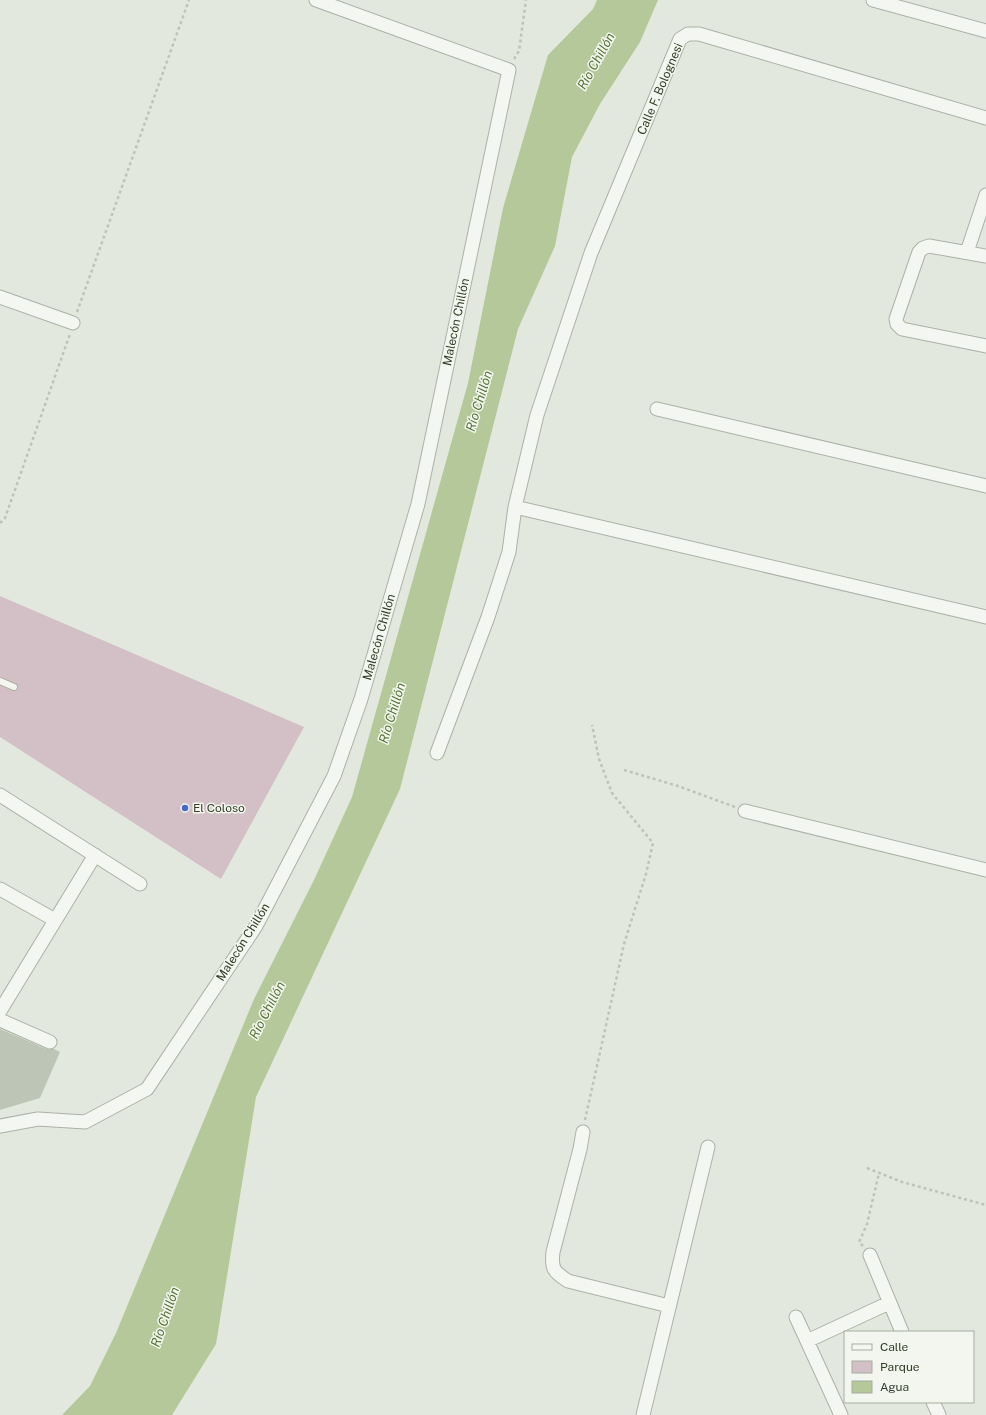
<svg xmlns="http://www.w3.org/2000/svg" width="986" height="1415" font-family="'Public Sans',sans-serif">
	<rect width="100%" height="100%" fill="#e3e8df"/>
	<!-- green -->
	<path fill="#d2c0c6" d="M0,596L304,727L221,879L0,737Z"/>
	<!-- water -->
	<path fill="#b5c89a" d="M597,0H658L640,42L600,104L572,157L555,246L518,329L400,789L256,1097L216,1344L172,1415H62L90,1386L116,1333L254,999L314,880L352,797L468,383L503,208L548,55L593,9Z"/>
	<!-- building -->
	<path fill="#bdc5b6" d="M0,1029L47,1049H54L60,1052L40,1098L0,1110Z"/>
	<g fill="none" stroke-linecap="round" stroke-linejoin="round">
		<defs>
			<path id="lane" d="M0,681L14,687"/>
			<path id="street" d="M873,0L986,31
				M967,252L986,195
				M986,256L929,246L923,248L919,252L896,319L897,324L902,329L986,346
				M0,297L73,323
				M657,409L986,486
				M515,507L986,617
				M437,753L488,617L509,552L515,507L537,415L591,253L680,39L688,34H699L986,118
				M0,795L140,884
				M745,811L986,870
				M0,889L55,920
				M0,1011L95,855
				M0,1020L50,1042
				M0,1126L38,1119L85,1122L147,1089L256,926L334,776L361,699L418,504L509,70L316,0
				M583,1132L580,1149L553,1252C551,1269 554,1272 568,1281L669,1306
				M870,1255L902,1332
				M796,1317L841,1415
				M807,1341L889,1303
				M933,1402L939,1415
				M643,1415L708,1147"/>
		</defs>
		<!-- lane casing -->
		<use href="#lane" stroke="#abb2a4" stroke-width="8"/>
		<!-- street casing -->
		<use href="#street" stroke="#abb2a4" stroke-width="15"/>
		<!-- path -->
		<path stroke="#bec3b9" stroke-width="2.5" stroke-dasharray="3 3" stroke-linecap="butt" d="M514,59L519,51L526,0
			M77,312L189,0
			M0,523L5,518L70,334
			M624,770L678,786L735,807
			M585,1120L624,944L646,874L653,843L612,793L599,759L592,725
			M867,1168L902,1182L986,1205
			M863,1246L859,1242L867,1224L879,1173"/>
		<!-- lane -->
		<use href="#lane" stroke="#f4f6f1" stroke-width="6"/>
		<!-- street -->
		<use href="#street" stroke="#f4f6f1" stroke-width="13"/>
	</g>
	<!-- markers -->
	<circle fill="#4568cc" stroke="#f2f6ee" stroke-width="1.5" cx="185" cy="808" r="4"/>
	<g text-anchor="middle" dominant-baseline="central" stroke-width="3" stroke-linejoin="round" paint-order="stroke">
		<!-- street labels -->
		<g font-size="12" fill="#333f28" stroke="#f2f6ee">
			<text transform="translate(660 89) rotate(-67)">Calle F. Bolognesi</text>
			<text transform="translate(456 322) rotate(-78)">Malecón Chillón</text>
			<text transform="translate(379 637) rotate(-74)">Malecón Chillón</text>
			<text transform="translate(243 942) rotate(-58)">Malecón Chillón</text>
		</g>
		<!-- poi labels -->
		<g font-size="12" fill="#333f28" stroke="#f2f6ee" text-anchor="start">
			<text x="193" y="808">El Coloso</text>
		</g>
		<!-- water labels -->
		<g font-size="13" font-style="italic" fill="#567233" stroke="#f2f6ee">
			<text transform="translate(596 61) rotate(-61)">Río Chillón</text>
			<text transform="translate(479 401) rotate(-73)">Río Chillón</text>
			<text transform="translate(392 713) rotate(-73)">Río Chillón</text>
			<text transform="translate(267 1010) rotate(-63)">Río Chillón</text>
			<text transform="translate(165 1317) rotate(-71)">Río Chillón</text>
		</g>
	</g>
	<!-- legend -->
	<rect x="844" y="1331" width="130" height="72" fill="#f2f6ee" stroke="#a6ad9f"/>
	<rect x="852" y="1344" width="20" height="6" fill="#f4f6f1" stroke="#a6ad9f"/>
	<text x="880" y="1351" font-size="12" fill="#333f28">Calle</text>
	<rect x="852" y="1361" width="20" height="12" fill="#d2c0c6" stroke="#a6ad9f"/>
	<text x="880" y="1371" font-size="12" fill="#333f28">Parque</text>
	<rect x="852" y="1381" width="20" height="12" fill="#b5c89a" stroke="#a6ad9f"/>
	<text x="880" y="1391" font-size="12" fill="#333f28">Agua</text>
</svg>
